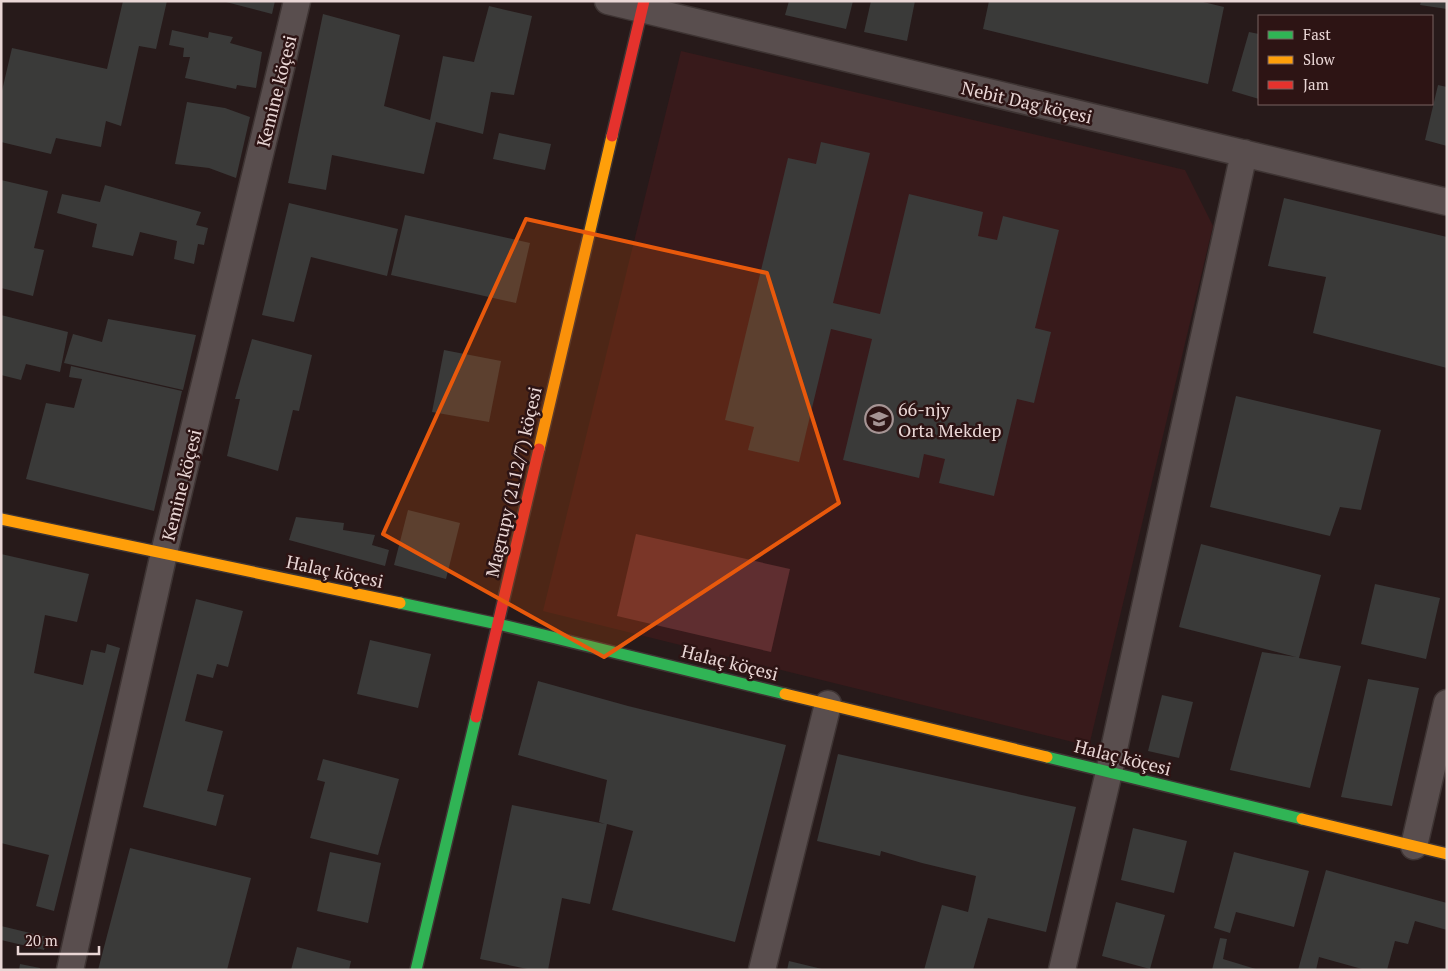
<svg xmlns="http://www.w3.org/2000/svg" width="1448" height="971" font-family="'PT Serif',serif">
	<rect width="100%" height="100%" fill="#271a1a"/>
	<!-- built -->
	<path fill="#381a1b" d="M681,51L1185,170L1213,226L1089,746L543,611Z"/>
	<!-- green -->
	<path fill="#5f2e30" d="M636,534L790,569L771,652L617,616Z"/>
	<!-- building -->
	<path fill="#3a3a39" d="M123,1H167L156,49L139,46L121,126L106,121L101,147L56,138L51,154L1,142V95L12,48L107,69Z
		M222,1H275L272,14Z
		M789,1H853L846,29L785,15Z
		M871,1H915L907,41L864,32Z
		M989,1H1199L1224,7L1208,84L983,29Z
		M1421,1H1447V9L1420,5Z
		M489,6L532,16L514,95L491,92L483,134L436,122L424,174L332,155L326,190L288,183L323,14L400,35L384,106L430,120L443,56L474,62Z
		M172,30L208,38L209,32L233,37L230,43L262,52L256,88L237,85L236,89L185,78L190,57H183L184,48L169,45Z
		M1249,32L1259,34V99L1232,91Z
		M1438,85L1447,87V146L1425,140Z
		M187,102L225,108L250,117L236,178L209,168L175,164Z
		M499,133L551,144L545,170L493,159Z
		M821,142L870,153L833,303L880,314L909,194L983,212L978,236L997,240L1003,216L1059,230L1035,328L1051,332L1034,403L1017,399L994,496L939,483L945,459L924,454L919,478L843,460L872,339L831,329L799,462L748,450L754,427L725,420L788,158L816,164Z
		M1,180L48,191L34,248L44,250L33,296L1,288Z
		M105,185L201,212L196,225L208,228L204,245L198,244L194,264L174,259L177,241L140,232L133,256L92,247L97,224L57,213L62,194L100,202Z
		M1284,198L1447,237V368L1313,333L1326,277L1268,266Z
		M289,203L398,229L387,276L311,257L294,322L262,315Z
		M405,215L530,243L516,303L391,275Z
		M1,315L68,332L60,372L26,364L21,380L1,375Z
		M108,319L196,335L183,390L64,363L73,334L102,342Z
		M252,339L312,355L299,411L293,410L278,471L227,456L240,399H235Z
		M444,350L501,361L489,422L432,412Z
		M71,366L182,391L154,511L26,479L46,403L74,408L82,379L69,377Z
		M1236,396L1381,430L1361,510L1340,507L1330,536L1210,507Z
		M408,510L460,523L446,579L394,565Z
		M296,517L344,523L343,530L375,535L372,545L389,550L385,566L289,540Z
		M1201,544L1321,575L1299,658L1341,666L1310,788L1230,770L1262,652L1296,657L1179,627Z
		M1,554L89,574L77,622L45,615L34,673L83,685L91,650L105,653L107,644L120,648L54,911L36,906L49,855L1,843Z
		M1375,584L1440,598L1426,659L1361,644Z
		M196,599L243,611L228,667L217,664L213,678L197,674L185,721L223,731L207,791L224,795L216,826L143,807Z
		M370,640L431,654L418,708L357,694Z
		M1368,679L1419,688L1392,806L1341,797Z
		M538,681L628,706L786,745L735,942L612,910L633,831L607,824L590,904L562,898L548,970H532L480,959L512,805L605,824L599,822L607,780L518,755Z
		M1162,695L1193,702L1179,758L1148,751Z
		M838,754L1076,807L1046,932L988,918L973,970H924L942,905L968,912L976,876L922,863L881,851L880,856L817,841Z
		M323,759L399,779L378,855L310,838L325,782L317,780Z
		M1133,828L1187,841L1174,893L1121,880Z
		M130,848L251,878L227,970H98Z
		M330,852L381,863L368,923L317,911Z
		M1234,852L1309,871L1294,927L1236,912L1230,933L1214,928Z
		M1326,870L1447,903V930L1415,921L1408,944L1395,941L1387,970H1362V969L1319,957L1316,970H1298Z
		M1116,902L1165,915L1150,969L1102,956Z
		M1,926L47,937L44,950L1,940Z
		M1220,938L1227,939L1223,959L1259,970H1212Z
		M297,947L351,961L349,970H291Z
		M789,961L822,969V970H787Z
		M20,964L40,968V970H19Z"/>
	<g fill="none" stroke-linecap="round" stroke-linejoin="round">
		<defs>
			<path id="street" d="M608,1L1447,202
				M1414,846L1447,703
				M70,970L164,553L297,1
				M762,970L828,704
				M1062,970L1109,772L1244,153"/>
			<path id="fast" d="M400,603L498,624L785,694
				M1047,757L1302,819
				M416,970L476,717"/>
			<path id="slow" d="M539,449L612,136
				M1,519L400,603
				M785,694L1047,757
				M1302,819L1447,854"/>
			<path id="jam" d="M612,136L644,1
				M476,717L539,449"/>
		</defs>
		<!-- street casing -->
		<use href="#street" stroke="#3e3433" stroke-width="29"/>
		<!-- fast casing -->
		<use href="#fast" stroke="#3e3433" stroke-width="14"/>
		<!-- slow casing -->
		<use href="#slow" stroke="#3e3433" stroke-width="14"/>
		<!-- jam casing -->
		<use href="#jam" stroke="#3e3433" stroke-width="14"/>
		<!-- street -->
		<use href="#street" stroke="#594e4e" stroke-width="26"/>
		<!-- fast -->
		<use href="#fast" stroke="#30b455" stroke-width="11"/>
		<!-- slow -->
		<use href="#slow" stroke="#ff9f0a" stroke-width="11"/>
		<!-- jam -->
		<use href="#jam" stroke="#e5322d" stroke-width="11"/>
	</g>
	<!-- marked area -->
	<path fill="#e8590c" fill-opacity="0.2" stroke="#e8590c" stroke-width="4" stroke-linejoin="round" d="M526,219L767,273L839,503L604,657L383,534Z"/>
	<!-- icons -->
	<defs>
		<symbol id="school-ring" viewBox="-11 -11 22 22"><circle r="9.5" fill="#2d1414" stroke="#a59494" stroke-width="1.5"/><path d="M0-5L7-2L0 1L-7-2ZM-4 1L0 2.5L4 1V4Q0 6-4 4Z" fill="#a59494"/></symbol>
	</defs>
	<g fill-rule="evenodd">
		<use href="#school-ring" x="863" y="403" width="32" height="32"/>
	</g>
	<g text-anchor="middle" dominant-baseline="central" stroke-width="5" stroke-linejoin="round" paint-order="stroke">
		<!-- street labels -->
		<g font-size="18" fill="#e9d6d5" stroke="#2d1414">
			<text transform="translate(276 91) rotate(-76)">Kemine köçesi</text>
			<text transform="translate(1027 102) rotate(13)">Nebit Dag köçesi</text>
			<text transform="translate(513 482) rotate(-77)">Magrupy (2112/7) köçesi</text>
			<text transform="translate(181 485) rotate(-76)">Kemine köçesi</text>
			<text transform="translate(335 571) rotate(12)">Halaç köçesi</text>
			<text transform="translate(730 662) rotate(14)">Halaç köçesi</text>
			<text transform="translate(1123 757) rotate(14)">Halaç köçesi</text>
		</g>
		<!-- poi labels -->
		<g font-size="18" fill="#e9d6d5" stroke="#2d1414" text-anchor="start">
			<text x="898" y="409">66-njy<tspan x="898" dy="21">Orta Mekdep</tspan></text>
		</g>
	</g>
	<!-- border -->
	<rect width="1448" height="971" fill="none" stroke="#e9d6d5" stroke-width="5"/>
	<!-- legend -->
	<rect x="1258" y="15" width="175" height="90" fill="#2d1414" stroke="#786261"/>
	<rect x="1268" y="31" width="25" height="8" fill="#30b455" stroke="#786261"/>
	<text x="1303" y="40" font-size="15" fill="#e9d6d5">Fast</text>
	<rect x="1268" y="56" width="25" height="8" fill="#ff9f0a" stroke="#786261"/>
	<text x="1303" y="65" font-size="15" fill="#e9d6d5">Slow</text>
	<rect x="1268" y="81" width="25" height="8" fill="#e5322d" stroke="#786261"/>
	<text x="1303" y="90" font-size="15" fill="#e9d6d5">Jam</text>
	<!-- scale -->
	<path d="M18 946v8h81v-8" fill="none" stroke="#e9d6d5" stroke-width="2.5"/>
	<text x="25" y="946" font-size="15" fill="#e9d6d5" stroke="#2d1414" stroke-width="4" paint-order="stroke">20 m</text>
</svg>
